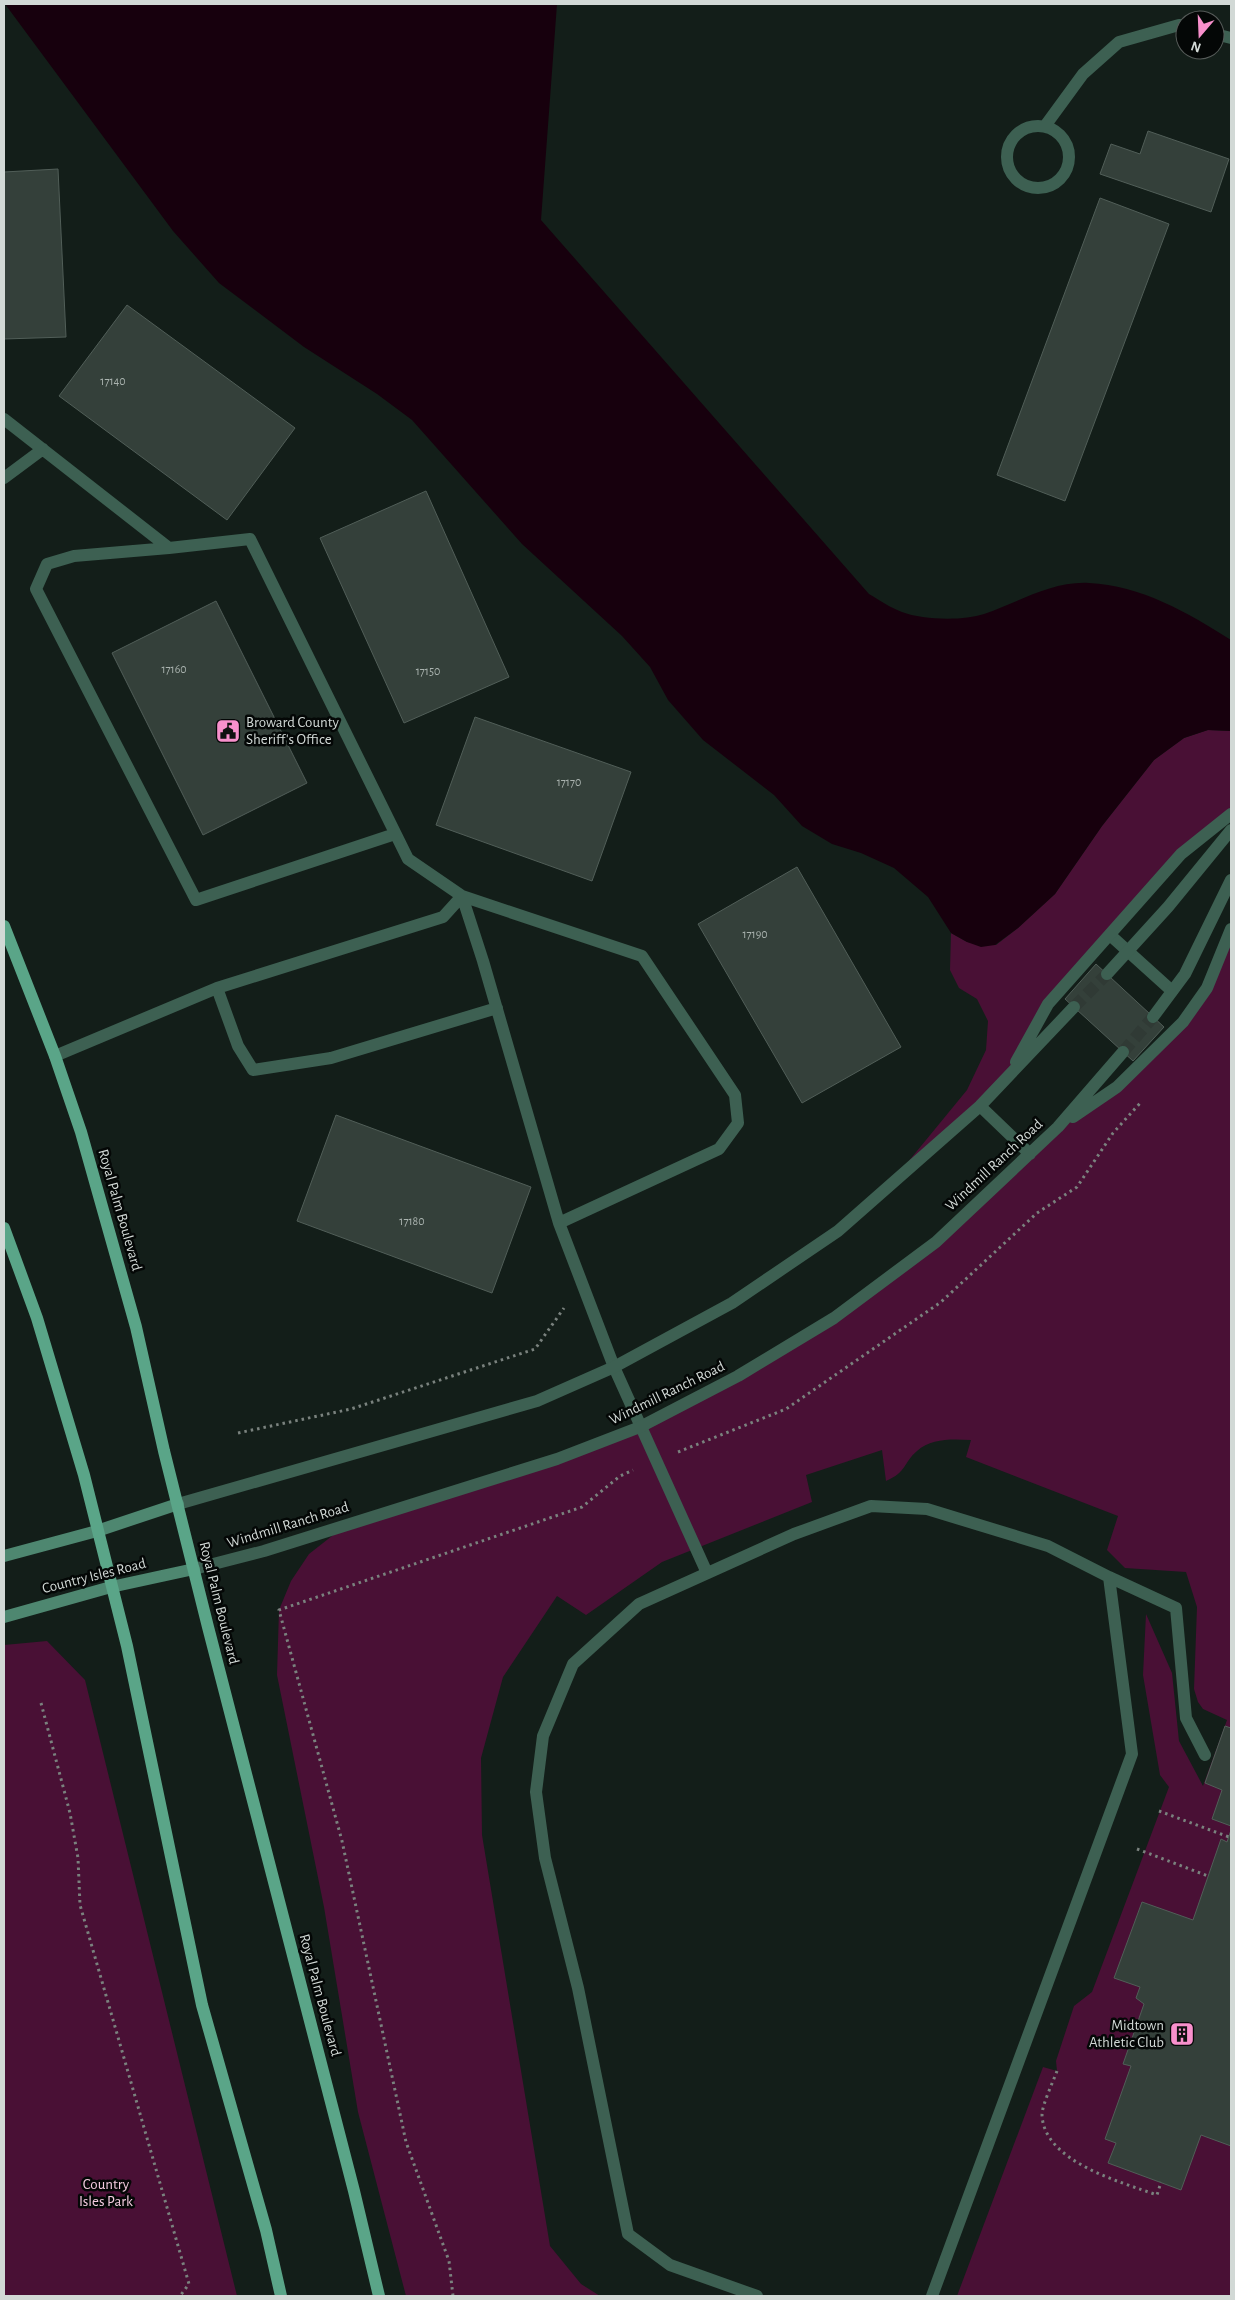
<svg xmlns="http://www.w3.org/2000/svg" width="1235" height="2300" font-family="'Alegreya Sans',sans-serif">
	<rect width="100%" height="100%" fill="#131e19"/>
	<!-- green -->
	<path fill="#491035" d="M1208,730L1231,731V814L1181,854L1048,1004L1007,1078L885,1190L967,1090L986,1050L988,1021L977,999L959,988L950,970L951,933L967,942L996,945L1018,928L1055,894L1102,826L1154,760L1184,738Z
		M1231,929V2296H957L1043,2067L1057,2071L1056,2061L1074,2006L1092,1992L1169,1787L1160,1775L1143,1675L1146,1614L1172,1673L1179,1741L1203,1786L1227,1720L1203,1709L1198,1702L1194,1689L1197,1607L1186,1572L1125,1568L1107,1550L1118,1516L966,1457L971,1440C952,1439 931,1438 917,1451C903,1463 907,1472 886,1481L882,1450L806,1475L812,1502L662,1562L586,1615L557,1596L503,1677L481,1758L482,1835L550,2246L581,2284L600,2296H406L358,2112L324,1907L277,1675L279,1610L291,1581L309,1554L346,1525L557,1459L738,1376L936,1242L1058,1127L1117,1087L1183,1022Z
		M47,1641L85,1680L237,2296H4V1645Z"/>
	<!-- water -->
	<path fill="#17000d" d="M5,4H557L541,220L869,594C879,600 891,608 902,612C923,620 963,621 984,614C1019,602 1052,581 1089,583C1140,585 1189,613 1231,640V731L1208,730L1184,738L1154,760L1102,826L1055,894L1018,928L995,945L981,947L967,942L951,933L928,897L894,868L861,853L832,844L802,826L774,795L703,740L668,700L650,667L622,636L522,544L412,420L377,394L304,347L219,283L173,231Z"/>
	<!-- building -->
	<path fill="#34403a" stroke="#515e58" d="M1148,131L1229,159L1211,212L1100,174L1111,144L1140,154Z
		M58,169L66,337L4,339V172Z
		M1100,198L1169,224L1065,501L997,475Z
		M127,305L295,428L227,520L59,396Z
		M426,491L509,677L404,723L320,538Z
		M216,601L307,783L203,835L112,653Z
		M475,717L631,772L592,881L436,825Z
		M797,867L901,1047L802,1103L698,924Z
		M1096,964L1164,1027L1133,1061L1065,999Z
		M336,1115L531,1187L492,1293L297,1221Z
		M1225,1726L1231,1728V1826L1212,1819L1222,1790L1205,1783Z
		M1231,1830V2146L1201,2135L1181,2190L1108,2163L1116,2143L1105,2139L1131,2066L1123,2064L1144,2004L1136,1998L1140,1987L1114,1978L1142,1902L1193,1920L1221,1839L1227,1842Z"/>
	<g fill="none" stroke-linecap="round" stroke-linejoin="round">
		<!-- street-tunnel -->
		<path stroke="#303a35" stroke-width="12" stroke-dasharray="12 6" stroke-linecap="butt" d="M1074,1007L1107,974
			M1123,1052L1153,1017"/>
		<!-- path -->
		<path stroke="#7a827e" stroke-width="3" stroke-dasharray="2.5 4" stroke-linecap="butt" d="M238,1433L351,1409L535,1349L564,1308
			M678,1452L786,1409L941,1302L1037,1213L1077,1187L1113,1133L1142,1101
			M41,1703L70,1813L78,1858L80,1905L189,2284L180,2296
			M1159,1811L1229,1837
			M1137,1849L1208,1876
			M1057,2071C1053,2082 1042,2105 1042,2115C1044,2162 1121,2182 1157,2195L1161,2182
			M453,2296L449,2261L406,2142L342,1841L279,1610L582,1507L620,1476L633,1470"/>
		<!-- lane -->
		<path stroke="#3d6052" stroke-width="12" d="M1215,34L1231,38
			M1007 157a31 31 0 1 1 62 0a31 31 0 1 1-62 0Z
			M1045,126L1083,74L1119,42L1179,25L1185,26
			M4,419L169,548L250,539L408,859L462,896L642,956L735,1095L738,1123L719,1149L559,1223
			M4,478L43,449
			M169,548L74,556L47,564L36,589L196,900L395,834
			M1110,935L1172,991
			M217,988L238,1046L253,1070L331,1058L497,1008
			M55,1056L217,988L443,917L462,896L483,961L559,1223L614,1367L707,1573
			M1109,1577L1176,1608L1186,1718L1205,1755
			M757,2296L670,2265L628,2234L578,1988L545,1858L536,1792L543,1736L573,1664L639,1604L794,1534L871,1506L927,1509L1048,1546L1109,1577L1132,1754L932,2296"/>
		<!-- street -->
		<path stroke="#3d6052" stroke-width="12" d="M1107,974L1168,907L1231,830
			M1153,1017L1185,974L1231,880
			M1016,1062L1048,1004L1056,995L1181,854L1231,814
			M980,1106L1030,1154
			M1073,1117L1117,1087L1183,1022L1207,988L1231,929
			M178,1504L537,1401L614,1367L732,1303L838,1231L980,1106L1074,1007
			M194,1569L264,1551L557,1459L640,1427L738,1376L834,1318L936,1242L1058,1127L1123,1052"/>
		<!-- secondary -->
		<path stroke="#4e8770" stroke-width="12" d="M4,1556L97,1531L178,1504
			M4,1617L111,1587L194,1569"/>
		<!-- primary -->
		<path stroke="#5aa588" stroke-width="12" d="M4,926L55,1056L81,1132L136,1327L164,1451L208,1627L354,2191L379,2296
			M4,1228L37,1318L84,1475L127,1646L202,2005L266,2230L281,2296"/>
	</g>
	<!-- icons -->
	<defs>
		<symbol id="civic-square" viewBox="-11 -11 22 22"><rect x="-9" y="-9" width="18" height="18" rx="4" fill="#f890cc" stroke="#040706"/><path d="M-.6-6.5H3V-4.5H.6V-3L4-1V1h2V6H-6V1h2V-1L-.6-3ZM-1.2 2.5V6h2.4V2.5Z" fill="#111"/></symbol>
		<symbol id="building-square" viewBox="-11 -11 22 22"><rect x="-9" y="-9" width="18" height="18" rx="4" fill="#f890cc" stroke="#040706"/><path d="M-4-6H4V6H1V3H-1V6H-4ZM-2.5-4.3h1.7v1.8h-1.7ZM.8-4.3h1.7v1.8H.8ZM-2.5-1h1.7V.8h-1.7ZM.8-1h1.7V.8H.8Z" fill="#111"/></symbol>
	</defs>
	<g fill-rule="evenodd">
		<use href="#civic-square" x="214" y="717" width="28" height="28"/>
		<use href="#building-square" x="1168" y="2020" width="28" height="28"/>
	</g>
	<g text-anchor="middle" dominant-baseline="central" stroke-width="5" stroke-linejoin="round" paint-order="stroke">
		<!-- number labels -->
		<g font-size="12" fill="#aab3af">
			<text x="113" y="381">17140</text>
			<text x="174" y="669">17160</text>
			<text x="428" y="671">17150</text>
			<text x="569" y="782">17170</text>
			<text x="755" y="934">17190</text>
			<text x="412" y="1221">17180</text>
		</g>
		<!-- poi labels -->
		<g font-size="15" fill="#d2d9d6" stroke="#040706" text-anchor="start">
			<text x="246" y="722">Broward County<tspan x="246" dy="17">Sheriff's Office</tspan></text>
			<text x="1164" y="2025" text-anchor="end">Midtown<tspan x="1164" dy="17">Athletic Club</tspan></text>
		</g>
		<!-- street labels -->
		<g font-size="15" fill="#d2d9d6" stroke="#040706">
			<text transform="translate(994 1165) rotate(-43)">Windmill Ranch Road</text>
			<text transform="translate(120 1210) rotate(74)">Royal Palm Boulevard</text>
			<text transform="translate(667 1393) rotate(-26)">Windmill Ranch Road</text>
			<text transform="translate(288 1525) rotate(-17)">Windmill Ranch Road</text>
			<text transform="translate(94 1576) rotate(-14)">Country Isles Road</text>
			<text transform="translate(219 1603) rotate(76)">Royal Palm Boulevard</text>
			<text transform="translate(320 1995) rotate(75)">Royal Palm Boulevard</text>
		</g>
		<!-- park labels -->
		<g font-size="15" fill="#f4cbe0" stroke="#040706">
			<text x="106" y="2184">Country<tspan x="106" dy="17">Isles Park</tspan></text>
		</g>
	</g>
	<!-- border -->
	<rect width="1235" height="2300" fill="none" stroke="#d2d9d6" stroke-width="10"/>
	<!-- north arrow -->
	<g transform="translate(1200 35) rotate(199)"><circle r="24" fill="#040706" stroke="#565b59"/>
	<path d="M0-4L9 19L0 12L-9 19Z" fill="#f890cc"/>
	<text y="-8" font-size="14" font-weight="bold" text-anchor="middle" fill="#d2d9d6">N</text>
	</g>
</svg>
